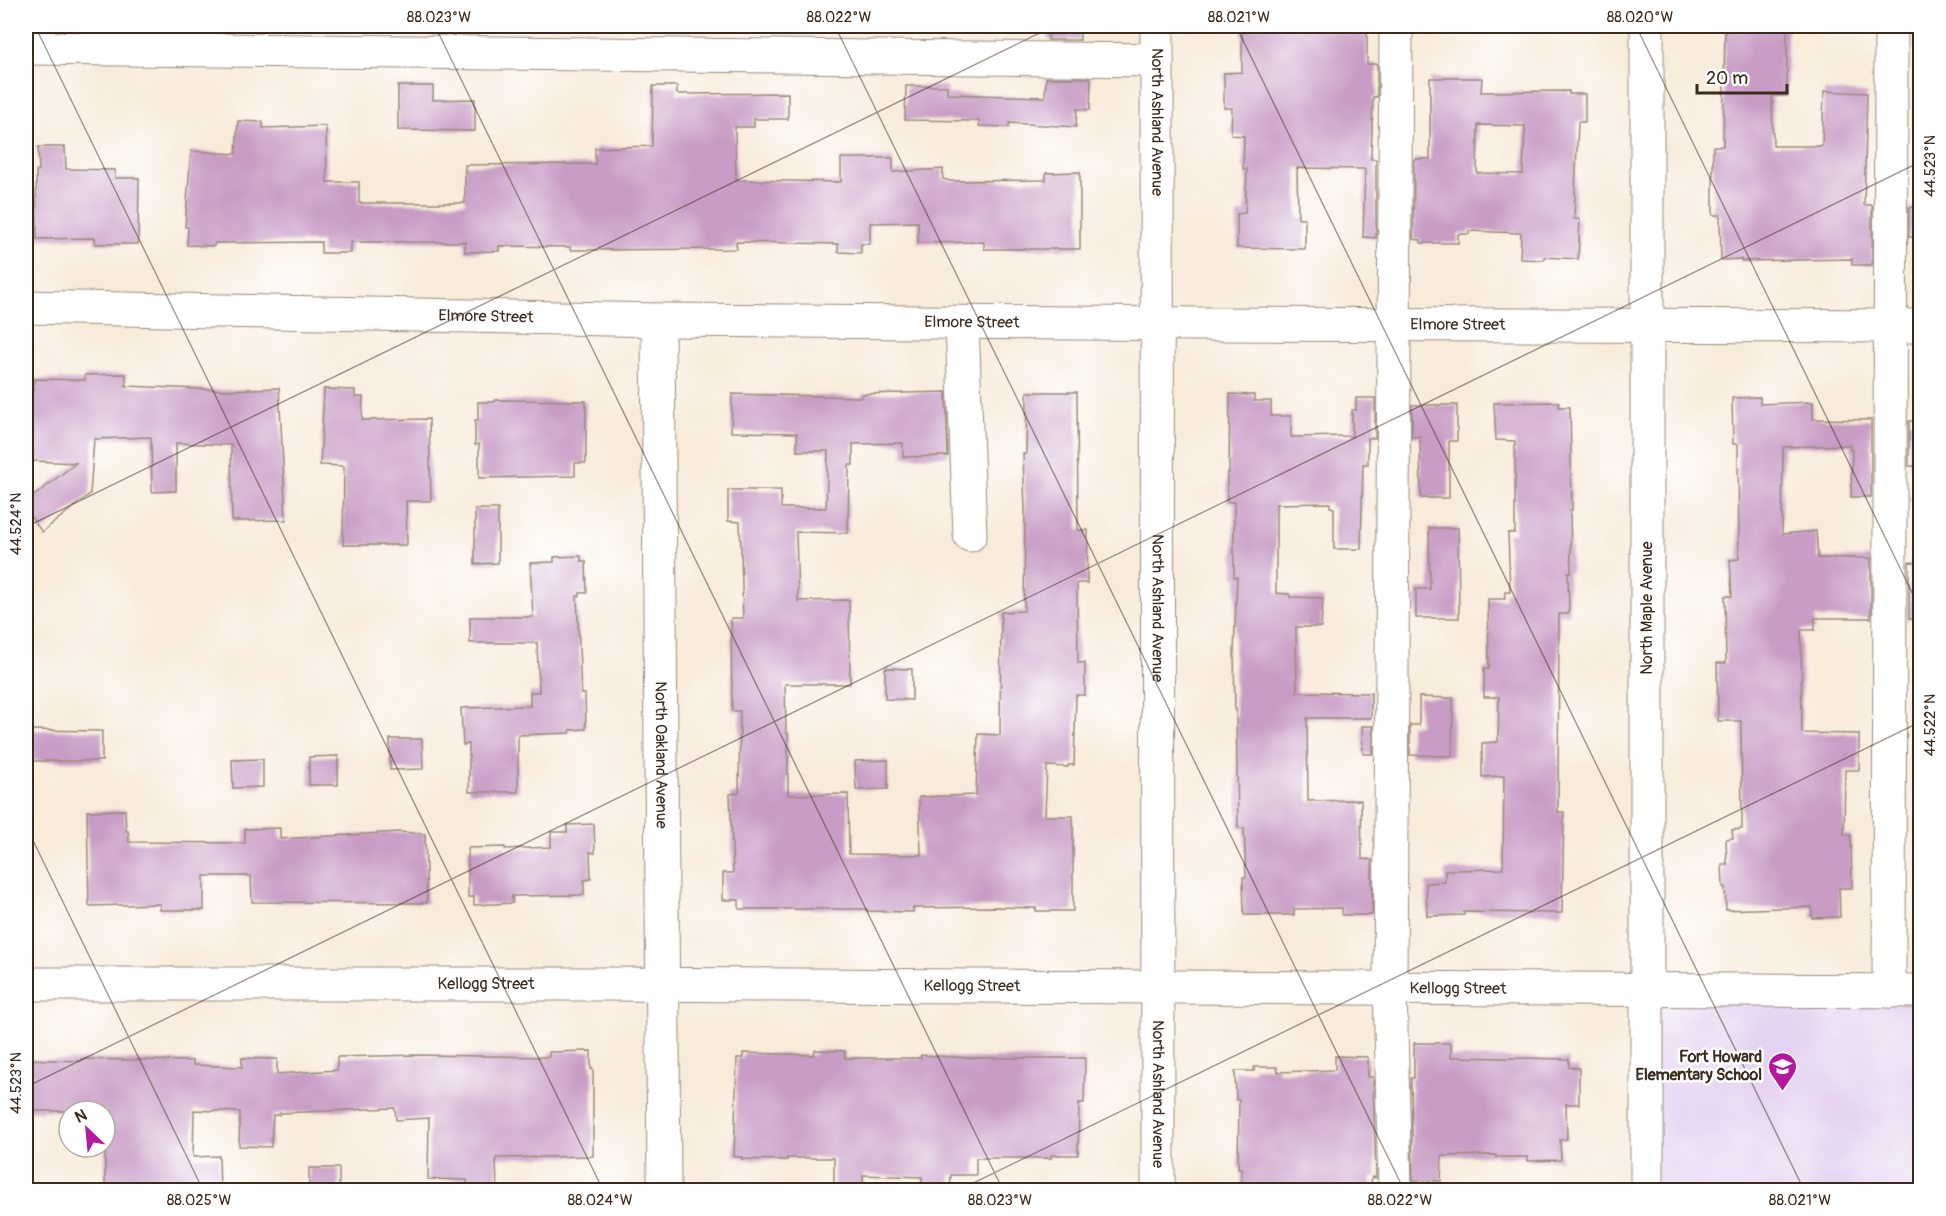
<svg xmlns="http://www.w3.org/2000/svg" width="1946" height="1216" font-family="Pangolin,sans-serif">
	<rect width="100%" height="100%" fill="#fff"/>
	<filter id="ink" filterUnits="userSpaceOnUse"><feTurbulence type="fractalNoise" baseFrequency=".0167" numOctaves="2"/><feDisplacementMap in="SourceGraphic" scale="12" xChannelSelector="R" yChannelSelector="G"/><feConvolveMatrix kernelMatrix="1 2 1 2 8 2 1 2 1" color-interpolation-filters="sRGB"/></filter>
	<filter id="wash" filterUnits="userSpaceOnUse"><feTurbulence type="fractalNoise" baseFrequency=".008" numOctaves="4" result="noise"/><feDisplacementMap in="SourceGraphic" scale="24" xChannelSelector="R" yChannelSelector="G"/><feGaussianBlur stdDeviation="1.35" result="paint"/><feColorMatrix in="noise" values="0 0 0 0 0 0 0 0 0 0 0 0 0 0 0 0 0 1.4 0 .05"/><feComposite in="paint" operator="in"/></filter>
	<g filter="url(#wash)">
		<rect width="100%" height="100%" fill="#f8ebda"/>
		<!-- built -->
		<path fill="#e5d3f1" d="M1646,989L1920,991V1190H1647Z"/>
		<g id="blocks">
			<!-- building -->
			<path fill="#c89cc5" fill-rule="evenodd" d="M1049,26H1080V40H1048Z
				M1242,26H1367V64H1377V97H1373L1371,159H1376V238L1363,237L1365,169L1297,168L1298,218H1305V249L1237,248V214L1245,213L1247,169H1243L1244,136L1231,135L1232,108H1224V73L1242,72Z
				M1725,26H1787V96H1772L1773,146H1822L1824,91L1867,93L1864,205H1872V265H1852V259L1741,261V259L1721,260L1720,215H1713V146H1723Z
				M1046,78H1091L1090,110L1077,109L1076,127L1009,123V127L979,126V121L905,120L906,86H947V94L1045,97Z
				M1430,78H1482L1481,92L1569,91V94H1585V122H1578L1574,219H1580L1578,259L1544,257V260L1520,259L1521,233L1469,231V234H1458V243H1421V240L1413,239L1414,159H1430ZM1478,125L1525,126L1523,174L1477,173Z
				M398,86H433V100L475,99V131L398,130Z
				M653,86H677V94L788,93V119H754V127H735L736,180L841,182V158H893V172L943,169V179L950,181L1046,180V173L1080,172V249H984V242L918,243V222L870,223V244H861V253L838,252V244L736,242L737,249L570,250V247L499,246V251L465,252V242H351V253H321V242L215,243L214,246L187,245L188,227H185L191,151L236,154L238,121L263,122V128L326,126L327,182H359V203H465V165L595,164V148L652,146Z
				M38,147H65L66,169L115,170V178H139L138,244H95V238L37,239L36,171H39Z
				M1909,207L1920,208V237H1909Z
				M126,374V386L226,390L279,388L286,520L232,521L231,445L176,443V491L152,492L151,437L94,439L90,494L42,532L26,511V502L76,463L33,461V451H30L31,431H28L29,390H34V379L85,380V375Z
				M324,389L355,390V397H363L362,420L429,419L431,501H406L407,545H343L344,466L320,465Z
				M946,392L948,456L903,457V443L853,444V465H849L848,533L796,532L798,601L849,600L850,684H785L786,733H788V795L848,794L849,854L921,855L919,797L976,795L978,734L1000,735L1001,612L1024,611L1025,509L1023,454H1026L1027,392H1077L1078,530H1088L1087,583H1077L1078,663H1085V695H1076L1074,765H1068V767L1047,766L1045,816H1073V911H1036V908L996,907L913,908V912L867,911V909H739V900H723V873H733L730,794L739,793L740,711H732L731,618H743L740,522L728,521V490H781V508H826L828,451H797V433L731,432L732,394L862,397V394Z
				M1230,394L1254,395V401H1271V416H1291V437L1352,436V410H1356V398H1375V438H1368V464H1363L1361,549H1334V508L1330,507V503L1276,504V593L1289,594L1290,597L1323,598L1321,627H1296L1297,692L1371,693V718H1307L1308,801L1361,800L1362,859L1372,860V915H1342V908L1294,909V915H1244L1243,877H1246L1244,828H1238L1236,709H1235L1234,653L1237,577H1234V502H1227V473H1229Z
				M1760,397V404L1813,402V419L1871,420V497H1851L1852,450H1850V445L1783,447L1782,534L1816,531L1818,558H1871V618H1815V630H1801L1802,733L1859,734V770H1845L1844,835H1851L1852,888H1839L1840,917L1812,918V907L1726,910L1725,887H1723L1722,864H1727L1726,839L1733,838L1732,830L1742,829L1741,721H1718L1717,663H1726L1725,596H1732L1730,560L1739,559L1738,444H1733L1732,398Z
				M495,400L586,401V463H575V476L479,478V444L475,445V420H478V402H495Z
				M1559,402V407H1570L1572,510H1570L1571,572H1568L1569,614H1559L1558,812H1564L1562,913L1464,912V915L1427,916L1426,883L1445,882V870L1503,869L1504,776L1482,777V743L1498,742L1499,697H1484V668L1489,669L1488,599H1505V592H1510L1508,533H1515V441L1496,440L1494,403Z
				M1412,405H1457V441H1449V498H1421L1420,436L1412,437Z
				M1909,421H1920V466H1909Z
				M475,509H498V563L475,564Z
				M1429,528H1458L1459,618H1416V589H1430Z
				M581,556V561H586L587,593H580V596H577L581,694H585L586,729L570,730V733L518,735V792H469V744L463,745L461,708L530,706V692H539L537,643H470V617H533L530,563L554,562V557Z
				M1909,562L1920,563V619H1909Z
				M885,668L912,669V700L885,699Z
				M1419,697L1453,698L1452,756L1410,755V725H1419Z
				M1362,726H1373V754H1363Z
				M26,730L102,731V761H26Z
				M390,739H422L423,769L390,770Z
				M338,756V785H309V757Z
				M263,759V787L233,788L232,760Z
				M888,760V789L856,790L855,761Z
				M125,810L126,831H128L129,842L245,843V829L280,828V839L400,832L425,834L427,903L252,902L251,876H204V910H160V904L89,906L87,811Z
				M594,824L595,853L590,852L591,879L584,880V895L512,896V903L474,905V897H468V848L505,847V849L551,847V832H567V825Z
				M1414,1043H1451V1057L1569,1059V1067L1579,1068V1104H1566L1567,1139L1560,1140L1561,1160L1528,1161V1157H1496V1155L1442,1156L1441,1181L1413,1180L1411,1078H1414Z
				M815,1050L845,1051V1058H921V1055L968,1058H1085L1084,1103H1079L1078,1155H1051V1158H976V1175H951L950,1191H922V1177L863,1175V1191H834V1158H787V1160L742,1159V1157H734L737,1058H743V1053L814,1055Z
				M591,1051V1069H593V1156L496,1158L497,1191H468L467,1180L428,1179L429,1118L396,1120L395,1108L280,1113L279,1115H273L271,1147L239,1146L240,1112L194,1110L193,1157L219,1156L220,1191H105V1111H26V1059L81,1061V1059L193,1061V1065L242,1067V1058L277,1059V1074L337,1070V1057L417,1055L549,1057V1052Z
				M1335,1056L1368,1057V1077H1373L1376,1178L1373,1177L1371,1180L1372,1191H1242L1241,1168H1238L1239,1100H1236L1235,1071H1254V1067H1277L1278,1072L1335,1070Z
				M309,1168H339V1191H309Z"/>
		</g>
	</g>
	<g filter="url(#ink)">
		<use href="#blocks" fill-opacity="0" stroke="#9a8a7c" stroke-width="1.5"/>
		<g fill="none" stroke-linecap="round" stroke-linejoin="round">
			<defs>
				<g id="minor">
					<path id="s1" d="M1157,26L1158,1190"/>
					<path d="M26,48L1157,60"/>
					<path id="s2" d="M26,307L658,320L1203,324L1920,326"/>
					<path id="s3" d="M658,320L664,1190"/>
					<path d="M962,323L970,535"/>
					<path id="s4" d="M26,984H600L1920,991"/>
					<path d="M1889,991L1891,26"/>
					<path d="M1395,1190L1390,988L1396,26"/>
					<path d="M1647,1190V26"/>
				</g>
			</defs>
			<!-- minor casing -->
			<use href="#minor" stroke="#9a8a7c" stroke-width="35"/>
			<!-- minor -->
			<use href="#minor" stroke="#fff" stroke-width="33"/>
		</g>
	</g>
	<!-- ticks -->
	<path fill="none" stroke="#3b2a1e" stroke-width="1.5" stroke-opacity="0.45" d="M35,26L603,1190M435,26L1003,1190M835,26L1404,1190M1236,26L1804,1190M1636,26L1920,609M26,527L1054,26M26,826L203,1190M26,1087L1920,162M959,1190L1920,722"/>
	<!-- icons -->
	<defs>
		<symbol id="school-pin" viewBox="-11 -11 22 30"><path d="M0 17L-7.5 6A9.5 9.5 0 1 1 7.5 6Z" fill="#b5179e" stroke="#fff"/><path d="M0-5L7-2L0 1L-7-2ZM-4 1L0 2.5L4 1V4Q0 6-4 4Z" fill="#fff"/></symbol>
	</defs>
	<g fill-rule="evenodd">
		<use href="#school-pin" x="1766" y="1050" width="33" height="45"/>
	</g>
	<g text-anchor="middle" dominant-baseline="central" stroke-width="5" stroke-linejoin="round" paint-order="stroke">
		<!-- street labels -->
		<g font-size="16" fill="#3b2a1e" stroke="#fff">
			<text stroke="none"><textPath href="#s1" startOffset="96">North Ashland Avenue</textPath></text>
			<text stroke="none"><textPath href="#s2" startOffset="460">Elmore Street</textPath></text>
			<text stroke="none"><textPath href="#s2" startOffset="946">Elmore Street</textPath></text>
			<text stroke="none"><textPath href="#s2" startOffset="1432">Elmore Street</textPath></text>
			<text stroke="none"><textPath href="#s1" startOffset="582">North Ashland Avenue</textPath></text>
			<text transform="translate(1647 608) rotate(-90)">North Maple Avenue</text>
			<text stroke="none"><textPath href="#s3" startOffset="435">North Oakland Avenue</textPath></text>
			<text stroke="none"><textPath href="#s4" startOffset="460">Kellogg Street</textPath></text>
			<text stroke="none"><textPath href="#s4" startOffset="946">Kellogg Street</textPath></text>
			<text stroke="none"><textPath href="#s4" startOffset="1432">Kellogg Street</textPath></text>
			<text stroke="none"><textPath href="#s1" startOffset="1068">North Ashland Avenue</textPath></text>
		</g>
		<!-- poi labels -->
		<g font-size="16" font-weight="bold" fill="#3b2a1e" stroke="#fff" text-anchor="end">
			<text x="1762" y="1057">Fort Howard<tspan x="1762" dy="18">Elementary School</tspan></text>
		</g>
	</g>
	<!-- margin -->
	<rect width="1946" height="1216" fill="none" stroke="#fff" stroke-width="66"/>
	<!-- north arrow -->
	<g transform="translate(87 1129) rotate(334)"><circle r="28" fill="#ffffff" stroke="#b1aaa5" stroke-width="1.5"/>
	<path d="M0-4.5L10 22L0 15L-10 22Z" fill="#b5179e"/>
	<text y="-9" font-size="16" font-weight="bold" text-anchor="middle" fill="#3b2a1e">N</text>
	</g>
	<!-- scale -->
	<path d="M1697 84v9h90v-9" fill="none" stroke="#3b2a1e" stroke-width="3"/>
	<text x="1706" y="84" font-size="18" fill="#3b2a1e" stroke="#ffffff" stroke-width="4.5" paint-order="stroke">20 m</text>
	<rect x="33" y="33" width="1880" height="1150" fill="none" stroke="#3b2a1e" stroke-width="2"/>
	<g font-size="15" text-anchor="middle" fill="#3b2a1e">
		<text x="439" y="22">88.023°W</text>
		<text x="839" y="22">88.022°W</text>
		<text x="1239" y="22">88.021°W</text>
		<text x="1640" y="22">88.020°W</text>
		<text transform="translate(1930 166) rotate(-90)" y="5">44.523°N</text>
		<text transform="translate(16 524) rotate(-90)" y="5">44.524°N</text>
		<text transform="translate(1930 725) rotate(-90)" y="5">44.522°N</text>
		<text transform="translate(16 1083) rotate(-90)" y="5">44.523°N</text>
		<text x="199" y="1205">88.025°W</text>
		<text x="600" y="1205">88.024°W</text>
		<text x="1000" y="1205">88.023°W</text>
		<text x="1400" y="1205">88.022°W</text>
		<text x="1800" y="1205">88.021°W</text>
	</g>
</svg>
